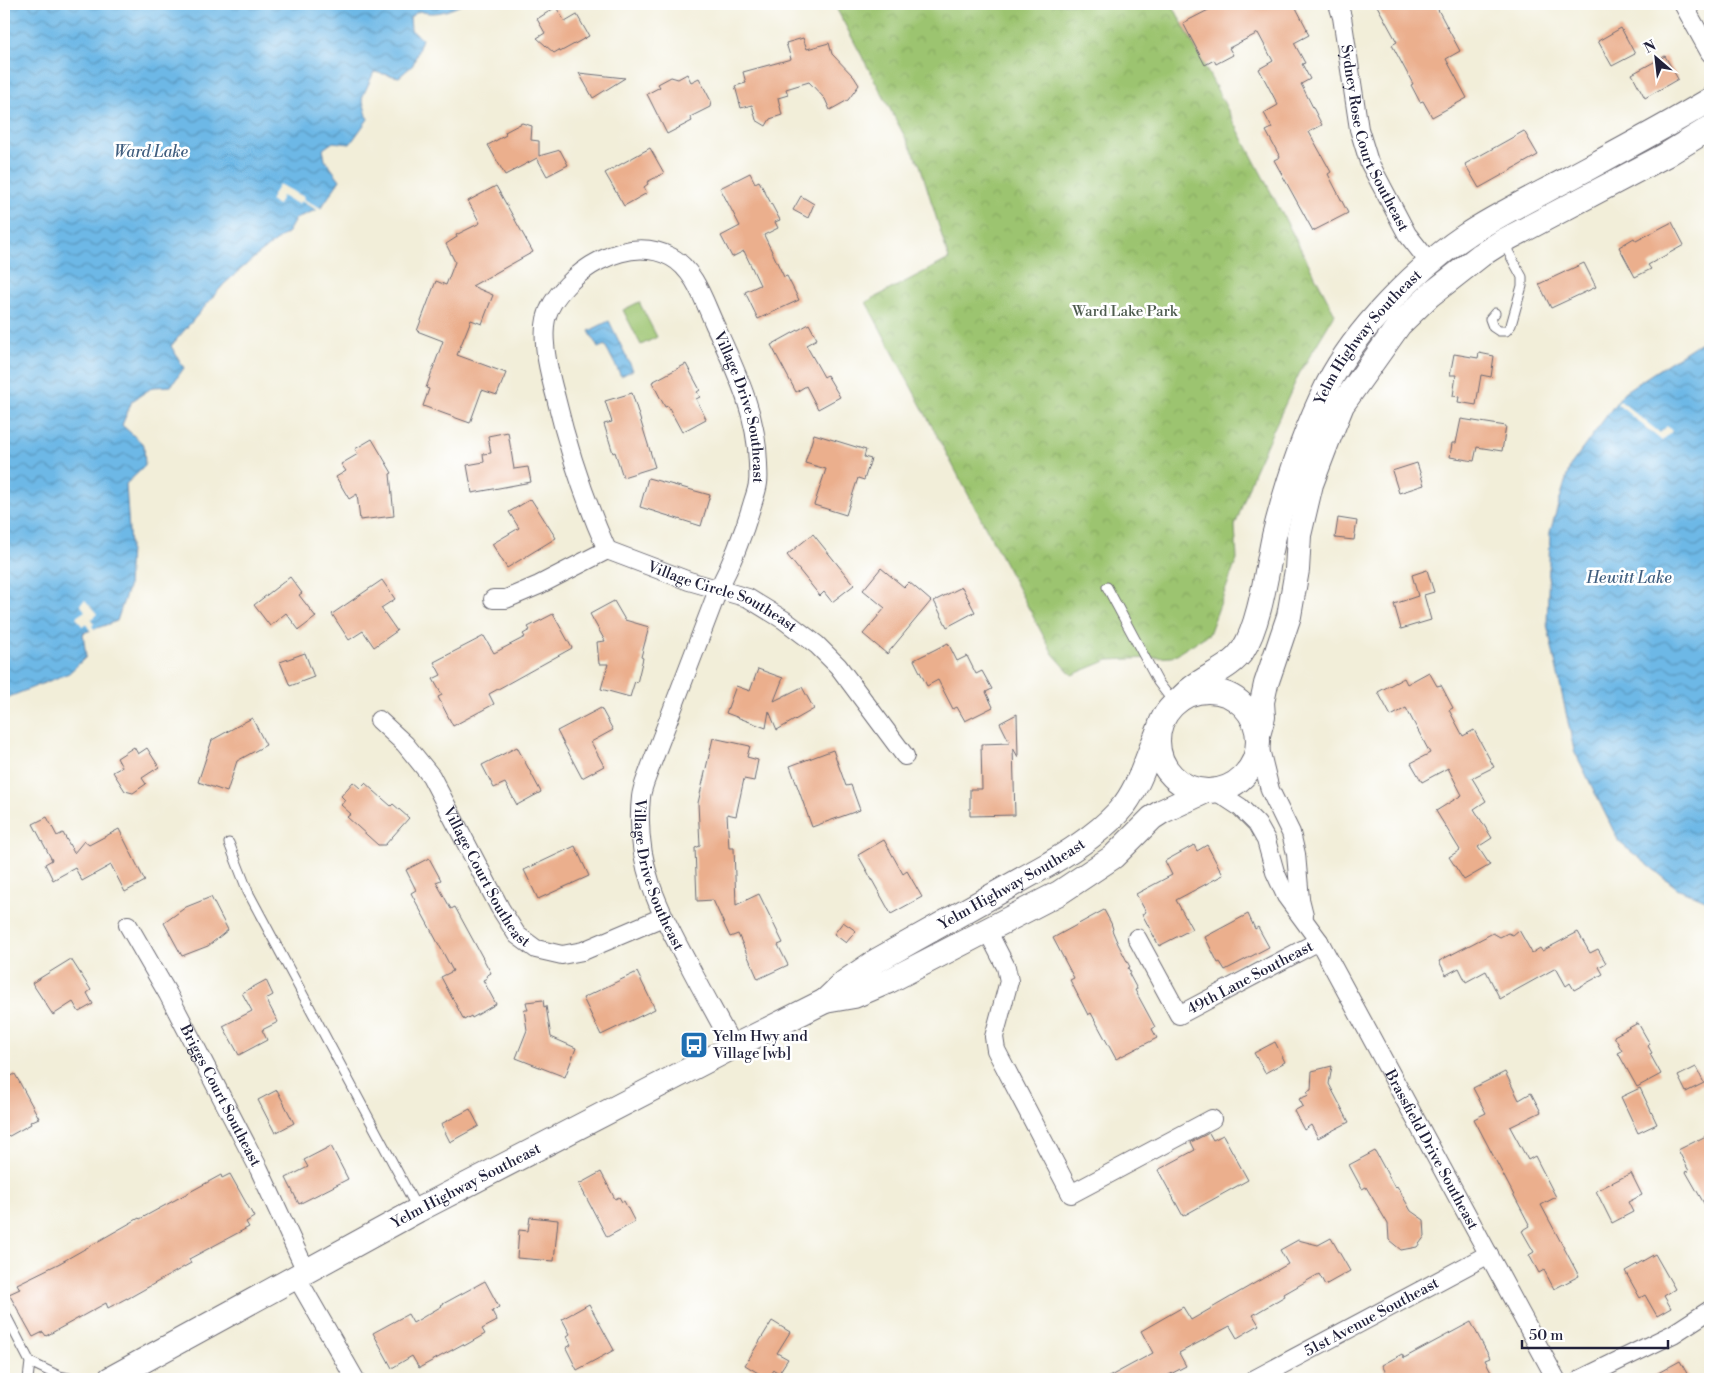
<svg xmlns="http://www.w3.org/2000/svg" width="1714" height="1383" font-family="'Libre Bodoni',serif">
	<defs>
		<pattern id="park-crowns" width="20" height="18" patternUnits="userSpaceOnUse" patternTransform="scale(1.25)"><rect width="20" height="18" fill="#9cc470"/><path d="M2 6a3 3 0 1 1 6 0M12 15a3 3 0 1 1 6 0" fill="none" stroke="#86a862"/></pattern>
		<pattern id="water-waves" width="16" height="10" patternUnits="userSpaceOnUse" patternTransform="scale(1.25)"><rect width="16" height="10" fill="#6db8e6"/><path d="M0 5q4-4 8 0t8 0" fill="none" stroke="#5995bc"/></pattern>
	</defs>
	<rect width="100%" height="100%" fill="#fff"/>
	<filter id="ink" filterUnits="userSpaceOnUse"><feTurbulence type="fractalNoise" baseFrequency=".02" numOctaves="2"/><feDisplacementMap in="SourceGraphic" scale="10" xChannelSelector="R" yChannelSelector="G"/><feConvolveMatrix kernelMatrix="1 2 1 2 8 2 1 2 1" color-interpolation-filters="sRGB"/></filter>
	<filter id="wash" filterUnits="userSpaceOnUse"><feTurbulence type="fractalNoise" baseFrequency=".0096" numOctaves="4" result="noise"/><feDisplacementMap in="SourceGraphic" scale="20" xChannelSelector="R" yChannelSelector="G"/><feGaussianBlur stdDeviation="1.12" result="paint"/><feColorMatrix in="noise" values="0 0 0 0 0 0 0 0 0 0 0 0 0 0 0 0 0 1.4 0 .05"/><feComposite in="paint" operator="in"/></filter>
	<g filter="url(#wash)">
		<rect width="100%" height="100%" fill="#f2eed9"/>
		<!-- park -->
		<path fill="url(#park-crowns)" stroke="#5f7356" d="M834,4H1172L1335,314L1299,374L1254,472L1235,526L1237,559L1209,634L1172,657L1108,660L1072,675L1053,654L866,302L949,259L920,165Z"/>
		<!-- garden -->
		<path fill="#9cc470" stroke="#5f7356" d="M639,302L657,337L641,345L623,310Z"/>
		<!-- water -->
		<path fill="url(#water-waves)" stroke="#486d90" d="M4,4H463C448,11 435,16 419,11L410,17L411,30L422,39L413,65L399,77L374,72L362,98L368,119L350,144L333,142L323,149L325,160L340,180L321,208L296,218L288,232L255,257L224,284L171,346L184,368L171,386L153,387L132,401L122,425L144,445L145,466L126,484L130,547L128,588L117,621L83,633L86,657L69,673L4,699Z
			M609,321L633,370L621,376L605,345L598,348L589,331Z
			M1710,336V902L1677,888L1619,842L1574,750L1547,624L1550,532L1570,466L1624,392Z"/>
		<!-- pier -->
		<path fill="#f2eed9" d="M279,184L304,197L303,199L321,208L319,211L301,201L298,204L282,196L278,205L270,201Z
			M1620,401L1660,433L1667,426L1672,431L1662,441L1617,404Z
			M85,600L97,614L91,619L94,624L92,626L96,631L92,633L86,624L82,626L76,617L85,611L80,604Z"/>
		<g id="blocks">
			<!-- building -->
			<path fill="#ebaf8d" d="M1220,4H1294L1307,29L1306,30L1309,35L1294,43L1305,63L1302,64L1310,79L1301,84L1322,125L1309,132L1331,172L1328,174L1348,213L1313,231L1274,160L1280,157L1266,131L1272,128L1264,113L1278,105L1259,69L1273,61L1258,33L1229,48L1233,55L1216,64L1214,60L1205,65L1183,23Z
				M1376,4H1435L1460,51L1446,59L1467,98L1432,117L1423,101L1420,102L1411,85L1413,84L1392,45L1397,42Z
				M556,7L565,22L577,15L589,36L560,52L559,50L554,53L537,38L545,33L537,19Z
				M1621,28L1635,54L1612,66L1598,41Z
				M803,38L807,49L829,43L832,54L854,77L859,85L848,100L830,110L825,99L809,82L786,89L788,95L778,98L782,115L770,119L766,126L756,120L752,105L741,108L735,86L746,83L743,72L791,59L786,43Z
				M1665,56L1678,79L1645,98L1632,74Z
				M579,73L625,78L593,98Z
				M687,74L691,82L699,78L711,101L710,107L690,117L692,121L667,134L647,94L660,87L658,84L671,77L678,79Z
				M522,123L532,126L531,140L539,141V156L560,150L568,165L547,176L537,158L505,175L488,145L506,135L505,132Z
				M1524,131L1538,155L1479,188L1465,164Z
				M650,148L664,173L647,182L648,184L644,187L647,193L624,206L605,173Z
				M750,173L755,183L759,181L780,220L775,222L778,228L764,235L784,277L787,276L799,300L758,319L745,292L760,285L744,251L732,257L721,236L740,226L720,188Z
				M496,186L533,252L472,286L493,295L482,324L471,320L457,355L506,373L497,395L482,390L470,423L423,406L429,389L426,388L443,341L417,331L436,281L446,285L455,262L446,244L457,237L456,235L480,223L468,201Z
				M801,196L814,204L808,218L793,210Z
				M1672,222L1684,245L1648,265L1651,269L1635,277L1619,247L1634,238L1636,241Z
				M1584,263L1596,287L1551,308L1539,284Z
				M809,324L817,339L806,345L824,377L827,375L840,397L818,409L806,386L796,392L771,345Z
				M1479,353L1494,356L1491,377L1481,375L1476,405L1458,402L1459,397L1453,396L1456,375H1450L1454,354L1478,358Z
				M686,364L700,390L697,392L700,397L696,399L706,419L682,432L668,406L665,407L652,382Z
				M632,393L655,467L623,477L615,452L613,453L604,424L612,422L605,401Z
				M1461,419L1506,426L1502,451L1477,447L1474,461L1450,457L1452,443H1456Z
				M508,432L514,469L528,467L531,482L472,493L467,465L484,462L483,454L491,453L488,436Z
				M814,434L866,450L864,457L871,459L864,480L858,478L846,515L814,505L826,469L805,463Z
				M372,439L392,473L390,474L394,516L360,520L357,494L349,499L336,477L346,471L341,464L358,454L355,449Z
				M1417,463L1424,485L1399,493L1392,471Z
				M648,478L710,495L701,526L640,507Z
				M531,499L556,538L507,568L492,544L519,528L509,512Z
				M1338,518L1357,521L1354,540L1335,538Z
				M813,534L854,585L832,602L824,592L820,596L787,555Z
				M881,568L904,587L909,582L931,601L887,654L863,634L885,608L863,590Z
				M1427,570L1434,592L1424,595L1431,620L1401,629L1394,604L1418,596L1412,575Z
				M290,577L302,593L299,595L316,617L299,630L286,613L270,626L254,605Z
				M382,580L395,599L381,608L397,631L374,647L363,631L349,640L332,614Z
				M962,587L975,612L947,627L934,601Z
				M614,601L625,620L649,627L641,657L643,658L637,683L635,681L630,697L601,689L608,664H599L597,642L605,641L590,614Z
				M553,614L572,648L489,694L494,704L453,726L438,697L442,695L433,679L441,675L434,662L484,636L494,653L525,637L523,634L530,630L528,627Z
				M948,643L957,661L967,656L976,674L982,671L992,689L986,692L993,707L965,721L957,707L953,709L938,680L927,686L914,660Z
				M305,653L314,677L290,686L280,662Z
				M758,669L783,678L774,701L802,687L814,709L777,730L769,711L766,728L726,713L736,686L750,691Z
				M1429,672L1437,686L1441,685L1453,708L1449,710L1463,736L1474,730L1494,767L1472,778L1486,801L1474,809L1492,838L1478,847L1490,865L1464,880L1449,857L1460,850L1436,811L1462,795L1448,768L1422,782L1411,763L1430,753L1406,708L1391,716L1378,692L1404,678L1407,684Z
				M601,708L613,730L591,742L604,766L582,778L557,731Z
				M1017,714L1018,757L1013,748L1015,815L970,816V789H982L981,744L1010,743L1000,723Z
				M252,718L266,745L237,761L227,792L198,782L212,740Z
				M713,738L750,746L747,757L758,760L754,781L744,779L736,816L727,814L729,848H734L736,905L759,894L783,943L778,945L788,965L758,979L738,934L730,937L713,900L697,901L695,848L700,846L698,803Z
				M134,747L138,754L147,748L159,767L142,778L146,784L133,793L125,791L113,772L122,767L117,758Z
				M517,747L541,792L517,805L505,783L494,788L482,765Z
				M833,750L846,786L851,785L860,810L812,827L790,766Z
				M353,782L360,788L365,783L391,806L393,804L409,818L385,845H378L347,817L351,814L341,805L345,800L341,796Z
				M47,817L57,836L63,833L74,853L84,841L89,845L119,829L145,881L125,892L111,865L82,881L75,868L53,880L45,864L52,860L33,824Z
				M884,840L903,874L907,871L922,897L891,914L858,855Z
				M1194,845L1197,851L1207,845L1223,875L1176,900L1192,929L1159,946L1142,914L1146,912L1136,894L1172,875L1165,861Z
				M575,846L589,876L538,899L524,870Z
				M429,858L441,880L436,882L451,909L455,907L491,973L486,976L487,978L483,980L496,1004L472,1018L471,1016L464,1020L441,977L453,971L411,893L416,890L406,870Z
				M211,897L228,930L208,946L182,956L164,923L186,907Z
				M1104,910L1111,923L1113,929L1112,930L1118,944L1130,967L1128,968L1131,973L1129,974L1137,989L1135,990L1155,1027L1152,1029L1157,1038L1116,1059L1091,1013L1088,1015L1070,980L1074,978L1053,938Z
				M1248,914L1255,929L1258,927L1269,947L1225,970L1220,962L1218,963L1205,937Z
				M843,922L856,931L846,943L834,934Z
				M1519,930L1532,953L1540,948L1542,951L1578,932L1590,953L1598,949L1606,963L1599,967L1603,974L1574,990L1570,983L1566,986L1556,968L1500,999L1486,971L1466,982L1459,968L1446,975L1439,961L1493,933L1500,937L1508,933L1513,935Z
				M71,959L91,990L87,993L93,1004L79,1012L73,1002L53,1015L32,983Z
				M637,972L655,1009L601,1035L583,998Z
				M266,980L273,995L266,999L278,1022L262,1030L267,1040L239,1055L223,1026L252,1011L242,993Z
				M543,1000L544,1007L546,1006L551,1037L576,1048L565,1077L516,1058L527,1030L524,1010H528L526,1002Z
				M1638,1023L1650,1044L1648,1046L1652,1053L1650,1054L1661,1074L1637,1087L1618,1053L1622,1051L1614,1036Z
				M1275,1042L1285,1062L1265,1073L1254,1053Z
				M1332,1066L1329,1084L1349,1122L1318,1138L1311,1125L1304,1130L1294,1111L1303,1106L1299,1099L1309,1095L1307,1092L1311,1090L1312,1071Z
				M1696,1067L1704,1083L1686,1092L1678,1076Z
				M1505,1072L1519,1100L1531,1093L1541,1112L1510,1127L1528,1160L1535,1156L1556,1197L1541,1205L1579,1276L1554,1289L1544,1270L1539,1273L1529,1255L1534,1252L1522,1231L1530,1226L1474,1119L1486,1113L1473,1088Z
				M15,1074L39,1118L30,1122L31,1124L4,1139V1080Z
				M1640,1088L1657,1124L1638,1133L1621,1097Z
				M277,1090L294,1123L275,1133L258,1100Z
				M470,1109L479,1126L450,1142L441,1124Z
				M1209,1133L1213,1140L1223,1135L1248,1180L1183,1216L1158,1170L1195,1150L1191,1142Z
				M1710,1134V1214L1686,1172L1689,1171L1678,1150Z
				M331,1146L348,1179L299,1204L286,1178L308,1167L304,1160Z
				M1375,1151L1395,1188L1397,1186L1411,1211L1424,1220L1425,1236L1417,1247L1401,1250L1389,1240L1388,1224L1366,1187L1362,1189L1349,1165Z
				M601,1172L615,1199L619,1197L622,1202L624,1201L635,1222L607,1237L579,1184Z
				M1631,1173L1642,1195L1628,1202L1633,1212L1612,1223L1596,1191Z
				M230,1174L254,1217L246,1222L249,1227L189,1259L191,1263L127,1299V1298L108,1308L106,1303L46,1336L43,1332L33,1337L9,1294L20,1289L17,1284L60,1263L139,1218L140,1219L221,1175L222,1178Z
				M530,1217L558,1220L554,1261L517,1258L519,1230L528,1231Z
				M1331,1238L1350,1271L1325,1285L1319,1274L1284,1294L1285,1296L1253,1315L1259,1325L1237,1338L1230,1326L1179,1353L1186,1366L1161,1379H1105L1153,1353L1141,1331L1183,1307L1191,1320L1288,1264L1280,1250L1298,1240L1318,1245Z
				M1655,1254L1675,1289L1664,1296L1671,1308L1657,1316L1645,1295L1640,1298L1625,1271Z
				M485,1281L499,1307L492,1311L497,1321L482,1329L485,1334L464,1346L463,1344L419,1368L412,1356L392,1368L373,1333L408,1314L413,1323L442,1306L441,1305Z
				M589,1304L614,1350L577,1370L566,1348L571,1345L567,1336L570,1334L562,1319Z
				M772,1321L790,1332L777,1353L788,1359L779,1373L774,1370L768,1379L745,1365Z
				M1471,1322L1490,1358L1485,1360L1495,1379H1389L1382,1365L1402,1354L1404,1358Z
				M1680,1361L1690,1379H1647Z"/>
		</g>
	</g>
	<g filter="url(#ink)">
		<use href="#blocks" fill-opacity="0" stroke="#6b6972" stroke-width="1"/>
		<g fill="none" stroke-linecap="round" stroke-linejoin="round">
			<defs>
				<path id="service" d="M1495,313L1490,319L1493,327L1499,331H1506L1511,325L1522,286V277L1503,242
					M1107,587L1158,682L1174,703
					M229,843L248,892L418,1210
					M4,1312L30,1362
					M28,1379L30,1362L59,1376L73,1379"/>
				<g id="minor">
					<path id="s1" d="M1338,4L1342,17L1359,129L1369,162L1407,234L1430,263"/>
					<path d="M1683,4L1710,53"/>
					<path id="s2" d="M607,550C584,498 569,453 556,398C550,376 541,342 546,319C551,296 579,271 599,261C622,249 647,244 671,257C694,269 704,301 714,323C735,369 757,413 758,464C758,470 759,477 758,483C757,491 754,498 752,505C743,535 732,563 718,590L650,768C647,777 642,787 641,797C634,863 659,911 690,967C704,994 719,1020 733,1047"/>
					<path id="s3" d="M493,599H506L539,585L607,550L689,581L748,598L784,620L817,645L838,666L905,756"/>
					<path id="s4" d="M379,720L405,744L431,776L500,908L517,935L536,949L562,955L583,951L663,917"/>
					<path d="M1258,741L1270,790L1291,833L1296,854L1300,899L1304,915"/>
					<path id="s5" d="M1214,790L1240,807L1257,824L1266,840L1275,872L1286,896L1319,941L1556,1379"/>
					<path id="s6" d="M128,925L168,994L259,1169L306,1271"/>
					<path d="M987,930L1006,967L1009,981L994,1037L996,1050L1071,1194L1212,1119"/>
					<path id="s7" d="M1137,938L1179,1015L1319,941"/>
					<path d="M296,1276L355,1379"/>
					<path id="s8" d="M1255,1379L1489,1254"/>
					<path d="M1581,1379L1673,1334L1710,1310"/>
				</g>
				<g id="secondary">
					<circle cx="1208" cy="741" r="50"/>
					<path id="s9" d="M1180,699C1184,695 1188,691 1192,688C1208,675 1231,668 1243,650C1260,624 1267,568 1274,536C1287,484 1304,432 1328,384C1356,330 1415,270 1465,236C1497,215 1532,198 1566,180C1614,154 1663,128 1710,100"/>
					<path d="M1258,735L1263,717L1262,702L1266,684L1289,616L1297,570L1299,535L1311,484L1327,442L1342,405L1399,325L1430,295L1481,255L1503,241L1666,155L1710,128"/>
					<path id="s10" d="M825,1001L845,982L876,961L1049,864C1076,848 1105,829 1125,804C1141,782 1148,754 1159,730"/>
					<path id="s11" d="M110,1379L418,1210L733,1047L825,1001L854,996L889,981L1059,893L1113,857L1152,818L1163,811L1206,791"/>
				</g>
			</defs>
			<!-- service casing -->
			<use href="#service" stroke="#6b6972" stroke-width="11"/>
			<!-- minor casing -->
			<use href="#minor" stroke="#6b6972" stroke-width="20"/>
			<!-- secondary casing -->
			<use href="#secondary" stroke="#6b6972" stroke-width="26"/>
			<!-- service -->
			<use href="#service" stroke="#fff" stroke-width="9"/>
			<!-- minor -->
			<use href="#minor" stroke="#fff" stroke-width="18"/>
			<!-- secondary -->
			<use href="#secondary" stroke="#fff" stroke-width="24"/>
		</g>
	</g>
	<!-- icons -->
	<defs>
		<symbol id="bus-square" viewBox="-11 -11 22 22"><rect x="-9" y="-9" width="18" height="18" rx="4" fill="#1f6fb2" stroke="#fff"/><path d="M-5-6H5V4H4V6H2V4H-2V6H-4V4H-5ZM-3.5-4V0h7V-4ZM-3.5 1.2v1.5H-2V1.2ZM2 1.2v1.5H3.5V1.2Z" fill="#fff"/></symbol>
	</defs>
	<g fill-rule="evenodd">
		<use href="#bus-square" x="678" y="1029" width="32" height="32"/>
	</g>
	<g text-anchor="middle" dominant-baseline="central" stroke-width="5" stroke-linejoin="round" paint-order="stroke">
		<!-- street labels -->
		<g font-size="15" fill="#22223b" stroke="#fff">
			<text stroke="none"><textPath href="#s1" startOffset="140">Sydney Rose Court Southeast</textPath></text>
			<text stroke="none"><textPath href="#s9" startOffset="422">Yelm Highway Southeast</textPath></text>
			<text stroke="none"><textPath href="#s2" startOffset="566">Village Drive Southeast</textPath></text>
			<text stroke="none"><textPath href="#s3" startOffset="250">Village Circle Southeast</textPath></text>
			<text stroke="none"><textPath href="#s2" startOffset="1061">Village Drive Southeast</textPath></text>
			<text stroke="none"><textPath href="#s4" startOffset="192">Village Court Southeast</textPath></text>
			<text stroke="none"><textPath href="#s10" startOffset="221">Yelm Highway Southeast</textPath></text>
			<text stroke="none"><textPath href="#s7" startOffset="168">49th Lane Southeast</textPath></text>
			<text stroke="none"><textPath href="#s6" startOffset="194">Briggs Court Southeast</textPath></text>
			<text stroke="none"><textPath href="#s5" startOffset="426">Brassfield Drive Southeast</textPath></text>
			<text stroke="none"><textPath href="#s11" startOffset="405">Yelm Highway Southeast</textPath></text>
			<text stroke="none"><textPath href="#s8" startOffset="132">51st Avenue Southeast</textPath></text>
		</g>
		<!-- park labels -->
		<g font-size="15" fill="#4d5b4e" stroke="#fff">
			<text x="1125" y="311">Ward Lake Park</text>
		</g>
		<!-- poi labels -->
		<g font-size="15" fill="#22223b" stroke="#fff" text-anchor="start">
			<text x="713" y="1036">Yelm Hwy and<tspan x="713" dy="17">Village [wb]</tspan></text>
		</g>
		<!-- water labels -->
		<g font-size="16" font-style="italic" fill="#405e7f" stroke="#fff">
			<text x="151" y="152">Ward Lake</text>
			<text x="1629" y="578">Hewitt Lake</text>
		</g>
	</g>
	<!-- margin -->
	<rect width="1714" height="1383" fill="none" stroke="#fff" stroke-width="20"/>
	<!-- north arrow -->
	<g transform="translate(1656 58) rotate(332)" stroke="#ffffff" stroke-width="4" paint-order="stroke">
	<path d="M0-4L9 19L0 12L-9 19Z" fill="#22223b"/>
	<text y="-8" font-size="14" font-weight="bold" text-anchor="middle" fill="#22223b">N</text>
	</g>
	<!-- scale -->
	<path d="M1522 1340v8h146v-8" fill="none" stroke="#22223b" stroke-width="2.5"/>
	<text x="1529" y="1340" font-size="15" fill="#22223b" stroke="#ffffff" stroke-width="4" paint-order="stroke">50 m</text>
</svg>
